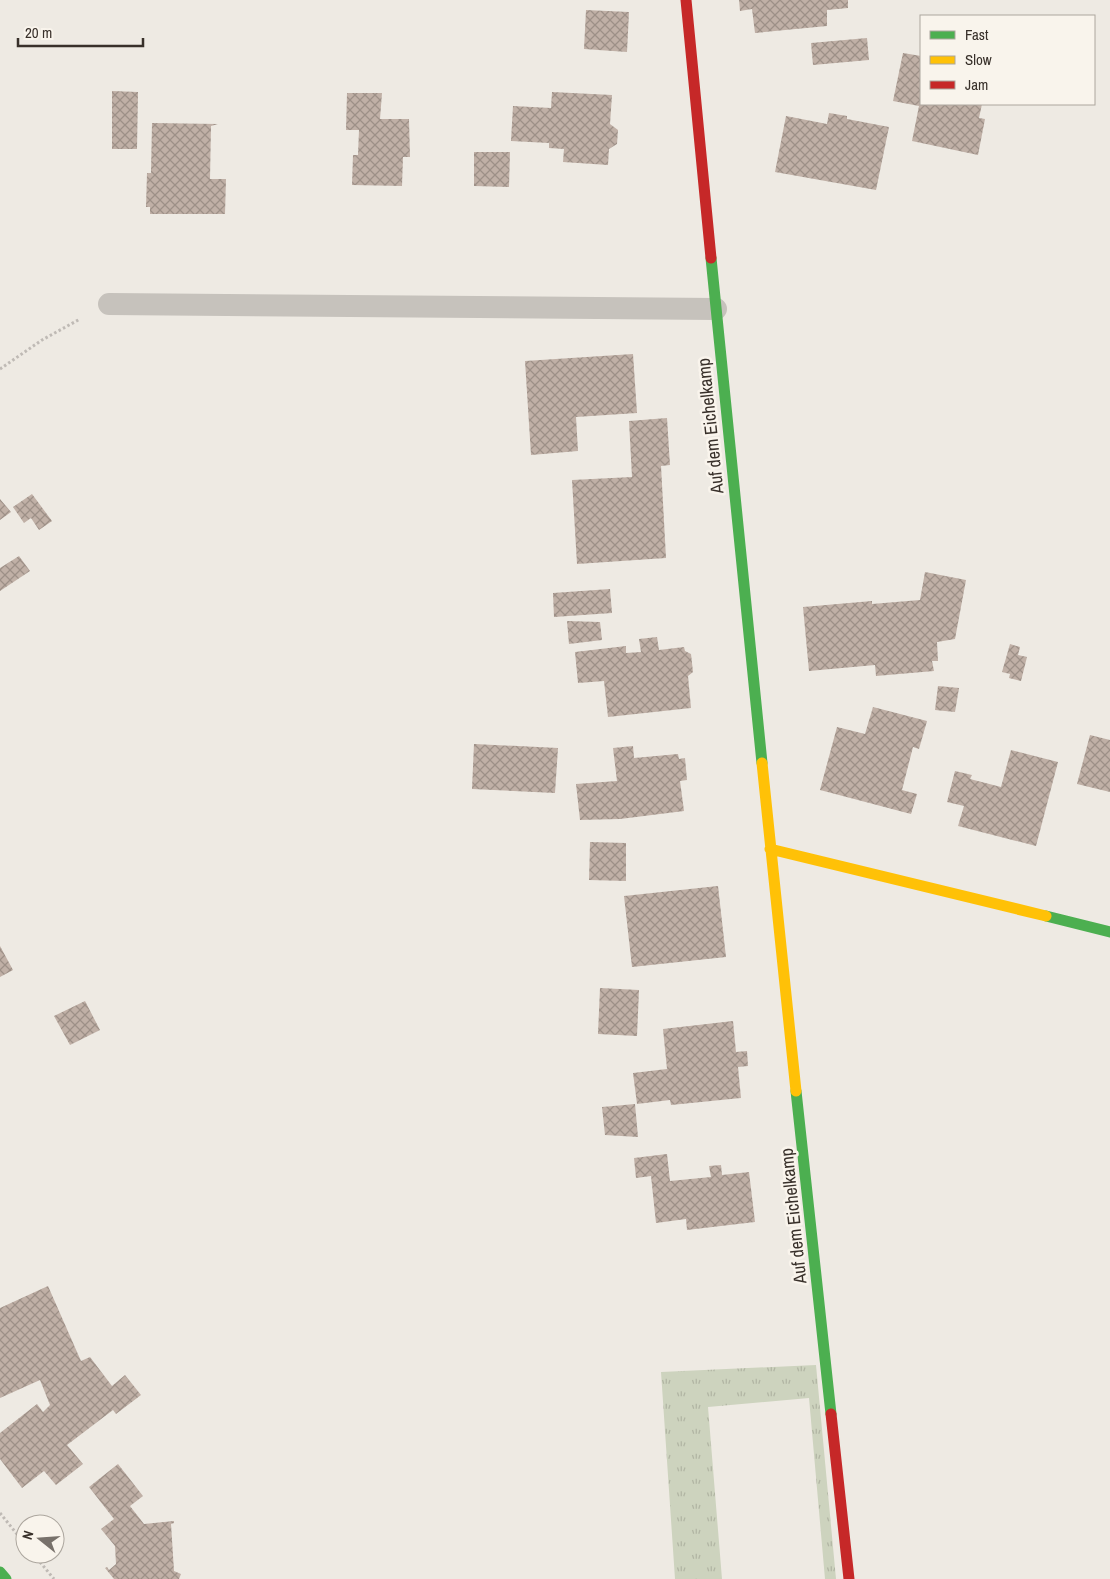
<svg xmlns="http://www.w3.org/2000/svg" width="1110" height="1579" font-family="'Archivo Narrow',sans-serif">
	<defs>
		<pattern id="grass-tufts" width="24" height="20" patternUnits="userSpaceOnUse" patternTransform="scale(1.25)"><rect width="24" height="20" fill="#cdd3be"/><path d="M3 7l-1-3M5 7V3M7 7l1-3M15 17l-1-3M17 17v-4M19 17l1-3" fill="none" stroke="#b1b5a3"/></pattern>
		<pattern id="building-cross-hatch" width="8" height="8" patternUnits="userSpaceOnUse" patternTransform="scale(1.25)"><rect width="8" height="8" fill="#c0b0a6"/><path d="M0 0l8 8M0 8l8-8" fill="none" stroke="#9d9087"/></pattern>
	</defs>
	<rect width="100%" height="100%" fill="#eeeae3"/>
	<!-- grass -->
	<path fill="url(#grass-tufts)" d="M816,1365L836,1579H825L809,1398L708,1407L722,1579H675L661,1372Z"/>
	<!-- building -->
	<path fill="url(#building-cross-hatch)" d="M739,0H848V8L827,10V26L755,33L752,9L740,11Z
		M586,10L629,12L627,52L584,49Z
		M867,38L869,60L813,65L811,43Z
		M903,53L921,56V104H982L979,118L985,119L978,155L912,141L919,106L893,101Z
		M112,91L138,92L137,149H112Z
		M552,92L612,95L610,124L618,130L617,144L609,149L608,165L563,162L564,149L549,148V143L511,141L513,106L551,108Z
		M347,93H382L380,119H409L410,157H403L402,186L352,185L353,155H358L359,130H346Z
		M829,113L847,116V119L889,127L876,190L775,172L786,116L827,124Z
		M152,123L218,124L211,126L210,179H226L225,214H150V207H146L147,173H151Z
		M474,152H510L509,187L474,186Z
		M633,354L637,413L576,417L578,451L531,455L525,361Z
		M667,418L670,465L661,466L666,558L577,564L572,480L632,477L629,421Z
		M32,494L52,521L39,530L31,518L24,523L13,507Z
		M0,499L11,512L0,520Z
		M19,556L30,571L0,591V568Z
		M925,572L966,580L955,639L937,642L938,661H932L934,671L876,676L875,665L809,671L803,607L872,601V604L920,600Z
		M610,589L612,613L554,617L553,593Z
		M567,621L600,622L602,640L569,644Z
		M657,637L659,650L684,647L685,651L691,654L693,672L688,676L691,708L608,717L604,681L578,683L575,652L626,646V653L641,652L639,639Z
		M1010,644L1020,647L1018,655L1027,657L1021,681L1009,678L1010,674L1002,672Z
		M938,686L959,688L955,712L935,710Z
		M873,707L927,721L919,749L913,747L902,790L917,794L911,814L820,790L837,727L865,734Z
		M1090,735L1110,740V792L1077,784Z
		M474,744L558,748L555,793L472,789Z
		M633,746L634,758L678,754L679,759L685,758L687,780L680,781L684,811L620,819L580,820L576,784L617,781L613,748Z
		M1011,750L1058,762L1036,846L958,826L964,806L947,802L955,771L972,775L970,779L1001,787Z
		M590,842L626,843V881L589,880Z
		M718,886L726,957L632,967L624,896Z
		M0,946L13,970L0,977Z
		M600,988L639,990L637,1036L598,1034Z
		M85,1001L100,1030L70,1045L54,1016Z
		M733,1021L736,1052L747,1051L748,1066L738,1067L741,1098L671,1105L670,1100L637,1104L633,1073L667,1069L663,1029Z
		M635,1104L638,1137L605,1135L602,1107Z
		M667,1154L670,1181L711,1177L709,1166L721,1165L722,1175L749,1172L755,1222L687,1230L686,1219L656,1223L651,1176L636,1178L634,1158Z
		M48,1286L81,1361L90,1357L112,1386L125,1375L141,1395L116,1414L113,1410L67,1445L83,1464L56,1485L44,1471L22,1488L0,1459V1433L37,1404L43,1412L50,1405L40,1380L0,1398V1308Z
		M118,1464L143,1496L130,1506L144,1524L174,1521V1523L171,1524L174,1571L181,1574L179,1579H114L105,1568L107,1567L109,1570L116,1564L115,1546L101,1529L114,1519L89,1487Z"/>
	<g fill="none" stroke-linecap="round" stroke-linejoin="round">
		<!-- path -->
		<path stroke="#bfbab5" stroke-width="3" stroke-dasharray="2.5 2.5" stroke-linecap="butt" d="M0,369L42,340L80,319
			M0,1513L25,1544
			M40,1562L54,1579"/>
		<!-- lane -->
		<path stroke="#c6c2bc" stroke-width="22" d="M109,304L716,309"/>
		<!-- fast -->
		<path stroke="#4caf50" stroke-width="11" d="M711,258L762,763
			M1046,916L1110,932
			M796,1091L831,1414
			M0,1572L6,1579"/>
		<!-- slow -->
		<path stroke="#ffc107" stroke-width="11" d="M762,763L796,1091
			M770,849L1046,916"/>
		<!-- jam -->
		<path stroke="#c62828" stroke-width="11" d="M686,0L711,258
			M831,1414L849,1579"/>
	</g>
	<g text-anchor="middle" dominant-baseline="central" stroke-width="5" stroke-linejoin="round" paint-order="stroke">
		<!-- street labels -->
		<g font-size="18" fill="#38302a" stroke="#f9f4ec">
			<text transform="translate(710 426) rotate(-96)">Auf dem Eichelkamp</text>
			<text transform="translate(793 1216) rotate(-96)">Auf dem Eichelkamp</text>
		</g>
	</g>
	<!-- legend -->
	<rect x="920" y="15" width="175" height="90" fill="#f9f4ec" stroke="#aca69e"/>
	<rect x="930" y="31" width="25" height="8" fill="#4caf50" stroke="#aca69e"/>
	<text x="965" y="40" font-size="15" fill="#38302a">Fast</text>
	<rect x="930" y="56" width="25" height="8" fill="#ffc107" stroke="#aca69e"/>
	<text x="965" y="65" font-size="15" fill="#38302a">Slow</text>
	<rect x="930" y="81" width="25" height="8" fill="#c62828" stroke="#aca69e"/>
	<text x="965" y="90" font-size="15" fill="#38302a">Jam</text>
	<!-- north arrow -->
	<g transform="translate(40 1539) rotate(287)"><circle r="24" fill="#f9f4ec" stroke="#aca69e"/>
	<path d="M0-4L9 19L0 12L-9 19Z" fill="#78716b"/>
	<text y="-8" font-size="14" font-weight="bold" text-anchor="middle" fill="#38302a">N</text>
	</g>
	<!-- scale -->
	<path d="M18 38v8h125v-8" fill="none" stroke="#38302a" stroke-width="2.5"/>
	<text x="25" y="38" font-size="15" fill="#38302a" stroke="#f9f4ec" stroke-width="4" paint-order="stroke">20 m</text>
</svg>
